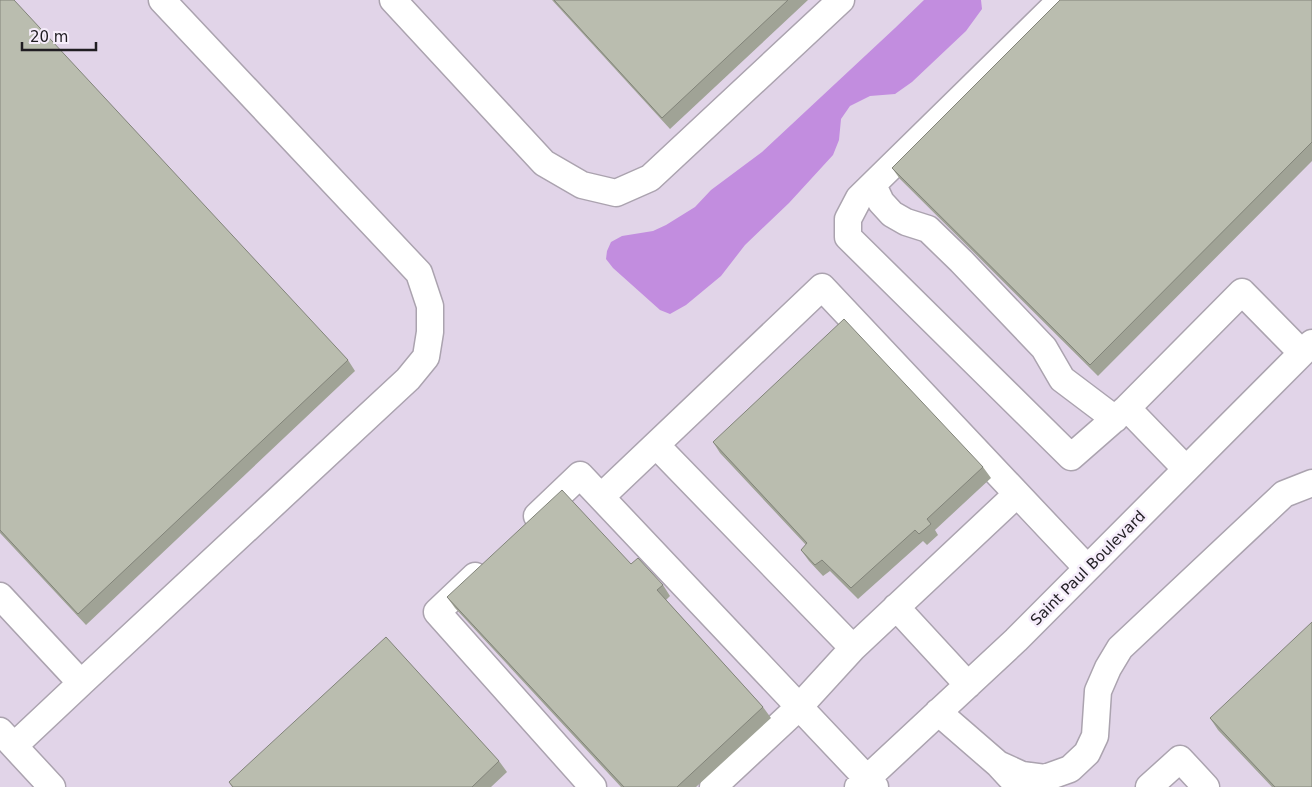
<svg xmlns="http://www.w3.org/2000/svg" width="1312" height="787" font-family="'DejaVu Sans',sans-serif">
	<rect width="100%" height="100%" fill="#e8e0ed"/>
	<!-- built -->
	<path fill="#e1d4e8" d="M0,0H1312V787H0Z"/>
	<!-- water -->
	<path fill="#c28ddf" d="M924,0H981L982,9L966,31L912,82L895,94L870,96L850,106L841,119L839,140L833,155L789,203L745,245L721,276L686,305L670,314L660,310L613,268L606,259L607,251L611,242L622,236L653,231L666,225L695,207L711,190L762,152L895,28Z"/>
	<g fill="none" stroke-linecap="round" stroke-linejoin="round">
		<defs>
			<path id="minor" d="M393,0L544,163L582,185L616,193L650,178L841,0
				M1061,0L859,198L848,219V237L1071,457L1127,408
				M873,185L881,202L892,214L906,222L928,229L961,261L1044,348L1062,379L1115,419
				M656,445L853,648L1017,494
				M1186,469L1127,408L1242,292L1302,353
				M601,497L822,287L1087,568
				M537,516L580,475L875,787
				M475,576L437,612L593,787
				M0,596L81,683L14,746
				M896,607L968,685
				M81,683L408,379L426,357L430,332V306L419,273L162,0
				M938,712L998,764L1010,777
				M0,731L52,787
				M998,764L1022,775L1045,778L1070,769L1087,753L1095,736L1098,691L1108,668L1120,648L1284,494L1312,483
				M713,787L799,707L853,648
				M858,787L1016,640L1312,343
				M1149,787L1180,759L1206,787"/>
		</defs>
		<!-- minor casing -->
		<use href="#minor" stroke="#aba3af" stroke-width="29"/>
		<!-- minor -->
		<use href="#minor" stroke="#fff" stroke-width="26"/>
	</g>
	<!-- wall -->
	<path fill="#a0a396" d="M0,0L348,360L355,371L86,625L0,533Z
		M552,0H808L670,129Z
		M1312,0V161L1098,376L900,179L892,168Z
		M713,442L983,467L991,478L935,530L938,535L927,545L923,541L858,599L830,571L823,576L809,561L801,550L806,545L720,453Z
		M663,585L670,596L666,600L763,707L771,718L696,787H621L455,608L447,597Z
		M1210,718L1312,787H1272L1218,730Z
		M499,761L507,772L491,787H232L229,782Z"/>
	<!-- building -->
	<path fill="#babdaf" stroke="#82847a" d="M0,0H14L348,360L78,614L0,530Z
		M554,0H788L662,118Z
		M1060,0H1312V142L1090,365L892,168Z
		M844,319L983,467L927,519L931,524L919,534L915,530L851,588L822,560L815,565L801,550L807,543L713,442Z
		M562,490L631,564L638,558L663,585L657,590L763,707L677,787H624L447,597Z
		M1312,622V787H1275L1210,718Z
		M386,637L499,761L472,787H233L229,782Z"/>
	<g text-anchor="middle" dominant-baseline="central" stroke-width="5" stroke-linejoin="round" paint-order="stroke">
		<!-- street labels -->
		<g font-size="15" fill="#201d22" stroke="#f6edfb">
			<text transform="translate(1088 568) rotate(-45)">Saint Paul Boulevard</text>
		</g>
	</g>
	<!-- scale -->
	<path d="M22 42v8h74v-8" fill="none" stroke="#201d22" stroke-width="2.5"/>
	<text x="30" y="42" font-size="15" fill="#201d22" stroke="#f6edfb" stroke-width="4" paint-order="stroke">20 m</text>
</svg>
